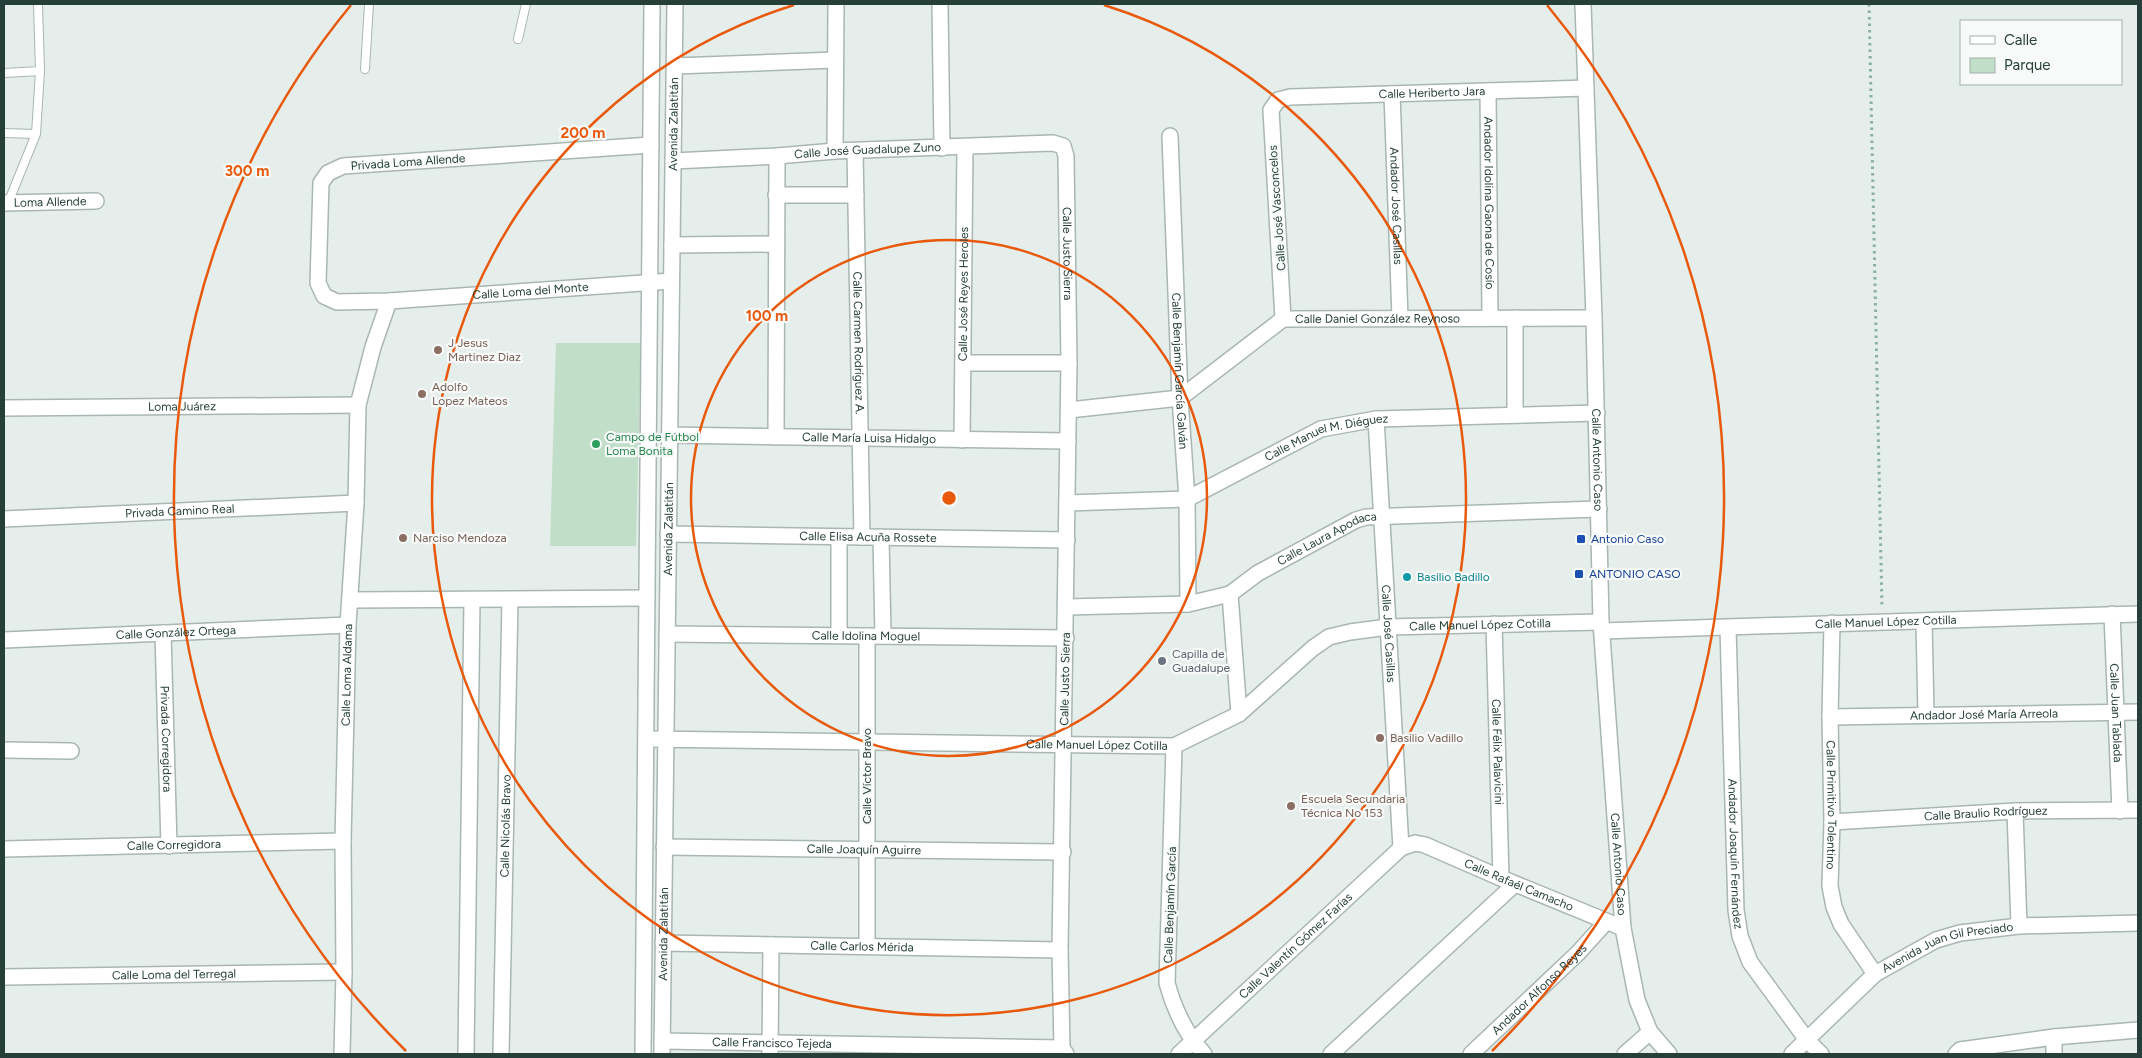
<svg xmlns="http://www.w3.org/2000/svg" width="2142" height="1058" font-family="Figtree,sans-serif">
	<rect width="100%" height="100%" fill="#e6eeeb"/>
	<!-- green -->
	<path fill="#c1dec8" d="M556,343H641L636,546H550Z"/>
	<g fill="none" stroke-linecap="round" stroke-linejoin="round">
		<defs>
			<path id="service" d="M518,39L526,4
				M365,69L369,4
				M4,73L40,71
				M4,133L36,134
				M8,203L36,134L40,71L38,4"/>
			<g id="minor">
				<path d="M940,4L942,148"/>
				<path id="s1" d="M1583,4L1594,318L1601,622L1623,928L1637,1000L1650,1032L1669,1054"/>
				<path d="M675,66L835,60"/>
				<path id="s2" d="M1488,91L1490,317"/>
				<path id="s3" d="M1392,94L1400,318"/>
				<path id="s4" d="M1170,136L1180,398L1187,499L1188,604"/>
				<path id="s5" d="M651,145L343,166L328,173L321,183L318,283L324,296L337,302L389,301L671,281"/>
				<path d="M835,151L836,4"/>
				<path id="s6" d="M855,151L862,537"/>
				<path id="s7" d="M673,161L777,156L835,151L1053,143L1063,146L1066,156L1069,363L1060,950L1062,1048L1066,1054"/>
				<path d="M776,195H856"/>
				<path id="s8" d="M4,203L96,201"/>
				<path d="M672,245L776,244"/>
				<path id="s9" d="M1283,319L1271,110L1278,100L1290,97L1586,88"/>
				<path d="M963,363H1069"/>
				<path id="s10" d="M4,408L358,405"/>
				<path id="s11" d="M1069,410L1180,398L1283,319L1594,318"/>
				<path d="M1515,415V318"/>
				<path id="s12" d="M1376,419L1401,848"/>
				<path id="s13" d="M669,435L1068,441"/>
				<path d="M776,437L777,156"/>
				<path id="s14" d="M962,440L965,147"/>
				<path id="s15" d="M1067,503L1187,499L1321,429L1376,419L1597,413"/>
				<path id="s16" d="M4,519L356,503"/>
				<path id="s17" d="M668,534L1067,540"/>
				<path d="M881,537L883,636"/>
				<path d="M1230,594L1239,714"/>
				<path d="M350,600L647,598"/>
				<path id="s18" d="M1066,607L1188,604L1230,594L1258,573L1356,520L1366,517L1599,509"/>
				<path id="s19" d="M2112,614L2120,811"/>
				<path d="M1924,621L1926,714"/>
				<path id="s20" d="M1832,623L1830,717L1832,822L1830,886L1834,907L1841,924L1875,974"/>
				<path id="s21" d="M1494,624L1501,878"/>
				<path id="s22" d="M1728,628L1736,910L1740,936L1750,962L1807,1040L1821,1054"/>
				<path id="s23" d="M1602,631L2138,614"/>
				<path id="s24" d="M163,633L169,846"/>
				<path id="s25" d="M667,634L1066,638"/>
				<path d="M839,635V537"/>
				<path d="M867,636V946"/>
				<path id="s26" d="M4,640L348,625"/>
				<path id="s27" d="M1830,717L2138,712"/>
				<path id="s28" d="M646,739L1174,746L1239,714L1313,648L1329,637L1350,632L1388,627L1601,622"/>
				<path d="M1174,746L1167,983C1174,1009 1186,1034 1204,1054"/>
				<path d="M4,750L71,751"/>
				<path d="M2015,811L2019,926"/>
				<path id="s29" d="M1832,822L2015,811L2138,810"/>
				<path id="s30" d="M664,847L1063,852"/>
				<path id="s31" d="M4,849L343,841"/>
				<path id="s32" d="M663,943L1060,950"/>
				<path id="s33" d="M4,977L344,972"/>
				<path d="M2054,1037V1054"/>
				<path id="s34" d="M662,1041L1062,1048"/>
				<path id="s35" d="M342,1054L344,972L343,841L348,625L356,503L358,405L373,347L389,301"/>
				<path d="M466,1054L472,600"/>
				<path id="s36" d="M501,1054L510,600"/>
				<path d="M770,1054L771,945"/>
				<path id="s37" d="M1179,1054L1401,848L1415,843L1425,845L1501,878L1623,928"/>
				<path d="M1331,1054L1515,884"/>
				<path id="s38" d="M1471,1054L1578,953L1606,922"/>
				<path d="M1625,1054L1650,1032"/>
				<path d="M1956,1054L1960,1050L2054,1037L2138,1030"/>
			</g>
			<g id="tertiary">
				<path d="M643,1054L652,4"/>
				<path id="s39" d="M662,1054L675,4"/>
				<path id="s40" d="M1792,1054L1875,974L1936,940L1960,933L2019,926L2138,923"/>
			</g>
		</defs>
		<!-- service casing -->
		<use href="#service" stroke="#a9b6b2" stroke-width="10"/>
		<!-- minor casing -->
		<use href="#minor" stroke="#a9b6b2" stroke-width="18"/>
		<!-- tertiary casing -->
		<use href="#tertiary" stroke="#a9b6b2" stroke-width="18"/>
		<!-- path -->
		<path stroke="#89b0a3" stroke-width="3" stroke-dasharray="2.5 4" stroke-linecap="butt" d="M1869,4L1882,608"/>
		<!-- service -->
		<use href="#service" stroke="#fff" stroke-width="8"/>
		<!-- minor -->
		<use href="#minor" stroke="#fff" stroke-width="15"/>
		<!-- tertiary -->
		<use href="#tertiary" stroke="#fff" stroke-width="15"/>
	</g>
	<!-- distance rings -->
	<g fill="none" stroke="#e8590c" stroke-width="2.5">
		<circle cx="949" cy="498" r="258"/>
		<path d="M1104 5A517 517 0 1 1 794 5"/>
		<path d="M406 1051A775 775 0 0 1 351 5M1547 5A775 775 0 0 1 1492 1051"/>
	</g>
	<!-- markers -->
	<g fill="#8d6e63" stroke="#f7faf9" stroke-width="2">
		<circle cx="438" cy="350" r="5"/>
		<circle cx="422" cy="394" r="5"/>
		<circle cx="403" cy="538" r="5"/>
		<circle cx="1380" cy="738" r="5"/>
		<circle cx="1291" cy="806" r="5"/>
	</g>
	<circle fill="#2e9e5b" stroke="#f7faf9" stroke-width="2" cx="596" cy="444" r="5"/>
	<g fill="#1a4fb4" stroke="#f7faf9" stroke-width="2">
		<rect x="1576" y="534" width="10" height="10" rx="2.5"/>
		<rect x="1574" y="569" width="10" height="10" rx="2.5"/>
	</g>
	<circle fill="#0f9aa8" stroke="#f7faf9" stroke-width="2" cx="1407" cy="577" r="5"/>
	<circle fill="#6b7280" stroke="#f7faf9" stroke-width="2" cx="1162" cy="661" r="5"/>
	<g text-anchor="middle" dominant-baseline="central" stroke-width="4.5" stroke-linejoin="round" paint-order="stroke">
		<!-- street labels -->
		<g font-size="12" fill="#264039" stroke="#f7faf9">
			<text stroke="none"><textPath href="#s9" startOffset="376">Calle Heriberto Jara</textPath></text>
			<text stroke="none"><textPath href="#s39" startOffset="930">Avenida Zalatitán</textPath></text>
			<text stroke="none"><textPath href="#s7" startOffset="195">Calle José Guadalupe Zuno</textPath></text>
			<text transform="translate(408 162) rotate(-4)">Privada Loma Allende</text>
			<text stroke="none"><textPath href="#s8" startOffset="46">Loma Allende</textPath></text>
			<text stroke="none"><textPath href="#s2" startOffset="112">Andador Idolina Gaona de Cosío</textPath></text>
			<text stroke="none"><textPath href="#s3" startOffset="112">Andador José Casillas</textPath></text>
			<text transform="translate(1277 208) rotate(-94)">Calle José Vasconcelos</text>
			<text stroke="none"><textPath href="#s7" startOffset="499">Calle Justo Sierra</textPath></text>
			<text stroke="none"><textPath href="#s5" startOffset="660">Calle Loma del Monte</textPath></text>
			<text stroke="none"><textPath href="#s14" startOffset="146">Calle José Reyes Heroles</textPath></text>
			<text stroke="none"><textPath href="#s11" startOffset="336">Calle Daniel González Reynoso</textPath></text>
			<text stroke="none"><textPath href="#s6" startOffset="192">Calle Carmen Rodríguez A.</textPath></text>
			<text stroke="none"><textPath href="#s4" startOffset="235">Calle Benjamín García Galván</textPath></text>
			<text stroke="none"><textPath href="#s10" startOffset="178">Loma Juárez</textPath></text>
			<text stroke="none"><textPath href="#s13" startOffset="200">Calle María Luisa Hidalgo</textPath></text>
			<text stroke="none"><textPath href="#s15" startOffset="274">Calle Manuel M. Diéguez</textPath></text>
			<text stroke="none"><textPath href="#s1" startOffset="456">Calle Antonio Caso</textPath></text>
			<text stroke="none"><textPath href="#s16" startOffset="176">Privada Camino Real</textPath></text>
			<text stroke="none"><textPath href="#s39" startOffset="525">Avenida Zalatitán</textPath></text>
			<text stroke="none"><textPath href="#s17" startOffset="200">Calle Elisa Acuña Rossete</textPath></text>
			<text stroke="none"><textPath href="#s18" startOffset="278">Calle Laura Apodaca</textPath></text>
			<text stroke="none"><textPath href="#s23" startOffset="284">Calle Manuel López Cotilla</textPath></text>
			<text stroke="none"><textPath href="#s28" startOffset="871">Calle Manuel López Cotilla</textPath></text>
			<text stroke="none"><textPath href="#s26" startOffset="172">Calle González Ortega</textPath></text>
			<text stroke="none"><textPath href="#s12" startOffset="215">Calle José Casillas</textPath></text>
			<text stroke="none"><textPath href="#s25" startOffset="199">Calle Idolina Moguel</textPath></text>
			<text stroke="none"><textPath href="#s35" startOffset="379">Calle Loma Aldama</textPath></text>
			<text transform="translate(1065 679) rotate(-89)">Calle Justo Sierra</text>
			<text stroke="none"><textPath href="#s19" startOffset="99">Calle Juan Tablada</textPath></text>
			<text stroke="none"><textPath href="#s27" startOffset="154">Andador José María Arreola</textPath></text>
			<text stroke="none"><textPath href="#s24" startOffset="106">Privada Corregidora</textPath></text>
			<text stroke="none"><textPath href="#s28" startOffset="451">Calle Manuel López Cotilla</textPath></text>
			<text stroke="none"><textPath href="#s21" startOffset="128">Calle Félix Palavicini</textPath></text>
			<text transform="translate(867 776) rotate(-90)">Calle Víctor Bravo</text>
			<text stroke="none"><textPath href="#s20" startOffset="182">Calle Primitivo Tolentino</textPath></text>
			<text stroke="none"><textPath href="#s29" startOffset="154">Calle Braulio Rodríguez</textPath></text>
			<text stroke="none"><textPath href="#s36" startOffset="228">Calle Nicolás Bravo</textPath></text>
			<text stroke="none"><textPath href="#s31" startOffset="170">Calle Corregidora</textPath></text>
			<text stroke="none"><textPath href="#s30" startOffset="200">Calle Joaquín Aguirre</textPath></text>
			<text stroke="none"><textPath href="#s22" startOffset="226">Andador Joaquín Fernández</textPath></text>
			<text stroke="none"><textPath href="#s1" startOffset="861">Calle Antonio Caso</textPath></text>
			<text stroke="none"><textPath href="#s37" startOffset="430">Calle Rafaél Camacho</textPath></text>
			<text transform="translate(1170 905) rotate(-88)">Calle Benjamín García</text>
			<text stroke="none"><textPath href="#s39" startOffset="120">Avenida Zalatitán</textPath></text>
			<text stroke="none"><textPath href="#s32" startOffset="199">Calle Carlos Mérida</textPath></text>
			<text stroke="none"><textPath href="#s37" startOffset="159">Calle Valentín Gómez Farías</textPath></text>
			<text stroke="none"><textPath href="#s40" startOffset="194">Avenida Juan Gil Preciado</textPath></text>
			<text stroke="none"><textPath href="#s33" startOffset="170">Calle Loma del Terregal</textPath></text>
			<text stroke="none"><textPath href="#s38" startOffset="94">Andador Alfonso Reyes</textPath></text>
			<text stroke="none"><textPath href="#s34" startOffset="110">Calle Francisco Tejeda</textPath></text>
		</g>
		<!-- education labels -->
		<g font-size="12" fill="#785e54" stroke="#f7faf9" text-anchor="start">
			<text x="448" y="343">J Jesus<tspan x="448" dy="14">Martinez Diaz</tspan></text>
			<text x="432" y="387">Adolfo<tspan x="432" dy="14">Lopez Mateos</tspan></text>
			<text x="413" y="538">Narciso Mendoza</text>
			<text x="1390" y="738">Basilio Vadillo</text>
			<text x="1301" y="799">Escuela Secundaria<tspan x="1301" dy="14">Técnica No 153</tspan></text>
		</g>
		<!-- leisure labels -->
		<g font-size="12" fill="#27864d" stroke="#f7faf9" text-anchor="start">
			<text x="606" y="437">Campo de Fútbol<tspan x="606" dy="14">Loma Bonita</tspan></text>
		</g>
		<!-- transit labels -->
		<g font-size="12" fill="#164399" stroke="#f7faf9" text-anchor="start">
			<text x="1591" y="539">Antonio Caso</text>
			<text x="1589" y="574">ANTONIO CASO</text>
		</g>
		<!-- culture labels -->
		<g font-size="12" fill="#0d838f" stroke="#f7faf9" text-anchor="start">
			<text x="1417" y="577">Basilio Badillo</text>
		</g>
		<!-- worship labels -->
		<g font-size="12" fill="#5b616d" stroke="#f7faf9" text-anchor="start">
			<text x="1172" y="654">Capilla de<tspan x="1172" dy="14">Guadalupe</tspan></text>
		</g>
	</g>
	<circle cx="949" cy="498" r="8" fill="#e8590c" stroke="#f7faf9" stroke-width="2.5"/>
	<g font-size="15" text-anchor="middle" font-weight="bold" fill="#e8590c" stroke="#f7faf9" stroke-width="4.5" stroke-linejoin="round" paint-order="stroke">
		<text x="583" y="138">200 m</text>
		<text x="247" y="176">300 m</text>
		<text x="767" y="321">100 m</text>
	</g>
	<!-- border -->
	<rect width="2142" height="1058" fill="none" stroke="#264039" stroke-width="10"/>
	<!-- legend -->
	<rect x="1960" y="20" width="162" height="65" fill="#f7faf9" stroke="#a3b0ac"/>
	<rect x="1970" y="36" width="25" height="8" fill="#ffffff" stroke="#a3b0ac"/>
	<text x="2004" y="45" font-size="15" fill="#264039">Calle</text>
	<rect x="1970" y="58" width="25" height="15" fill="#c1dec8" stroke="#a3b0ac"/>
	<text x="2004" y="70" font-size="15" fill="#264039">Parque</text>
</svg>
